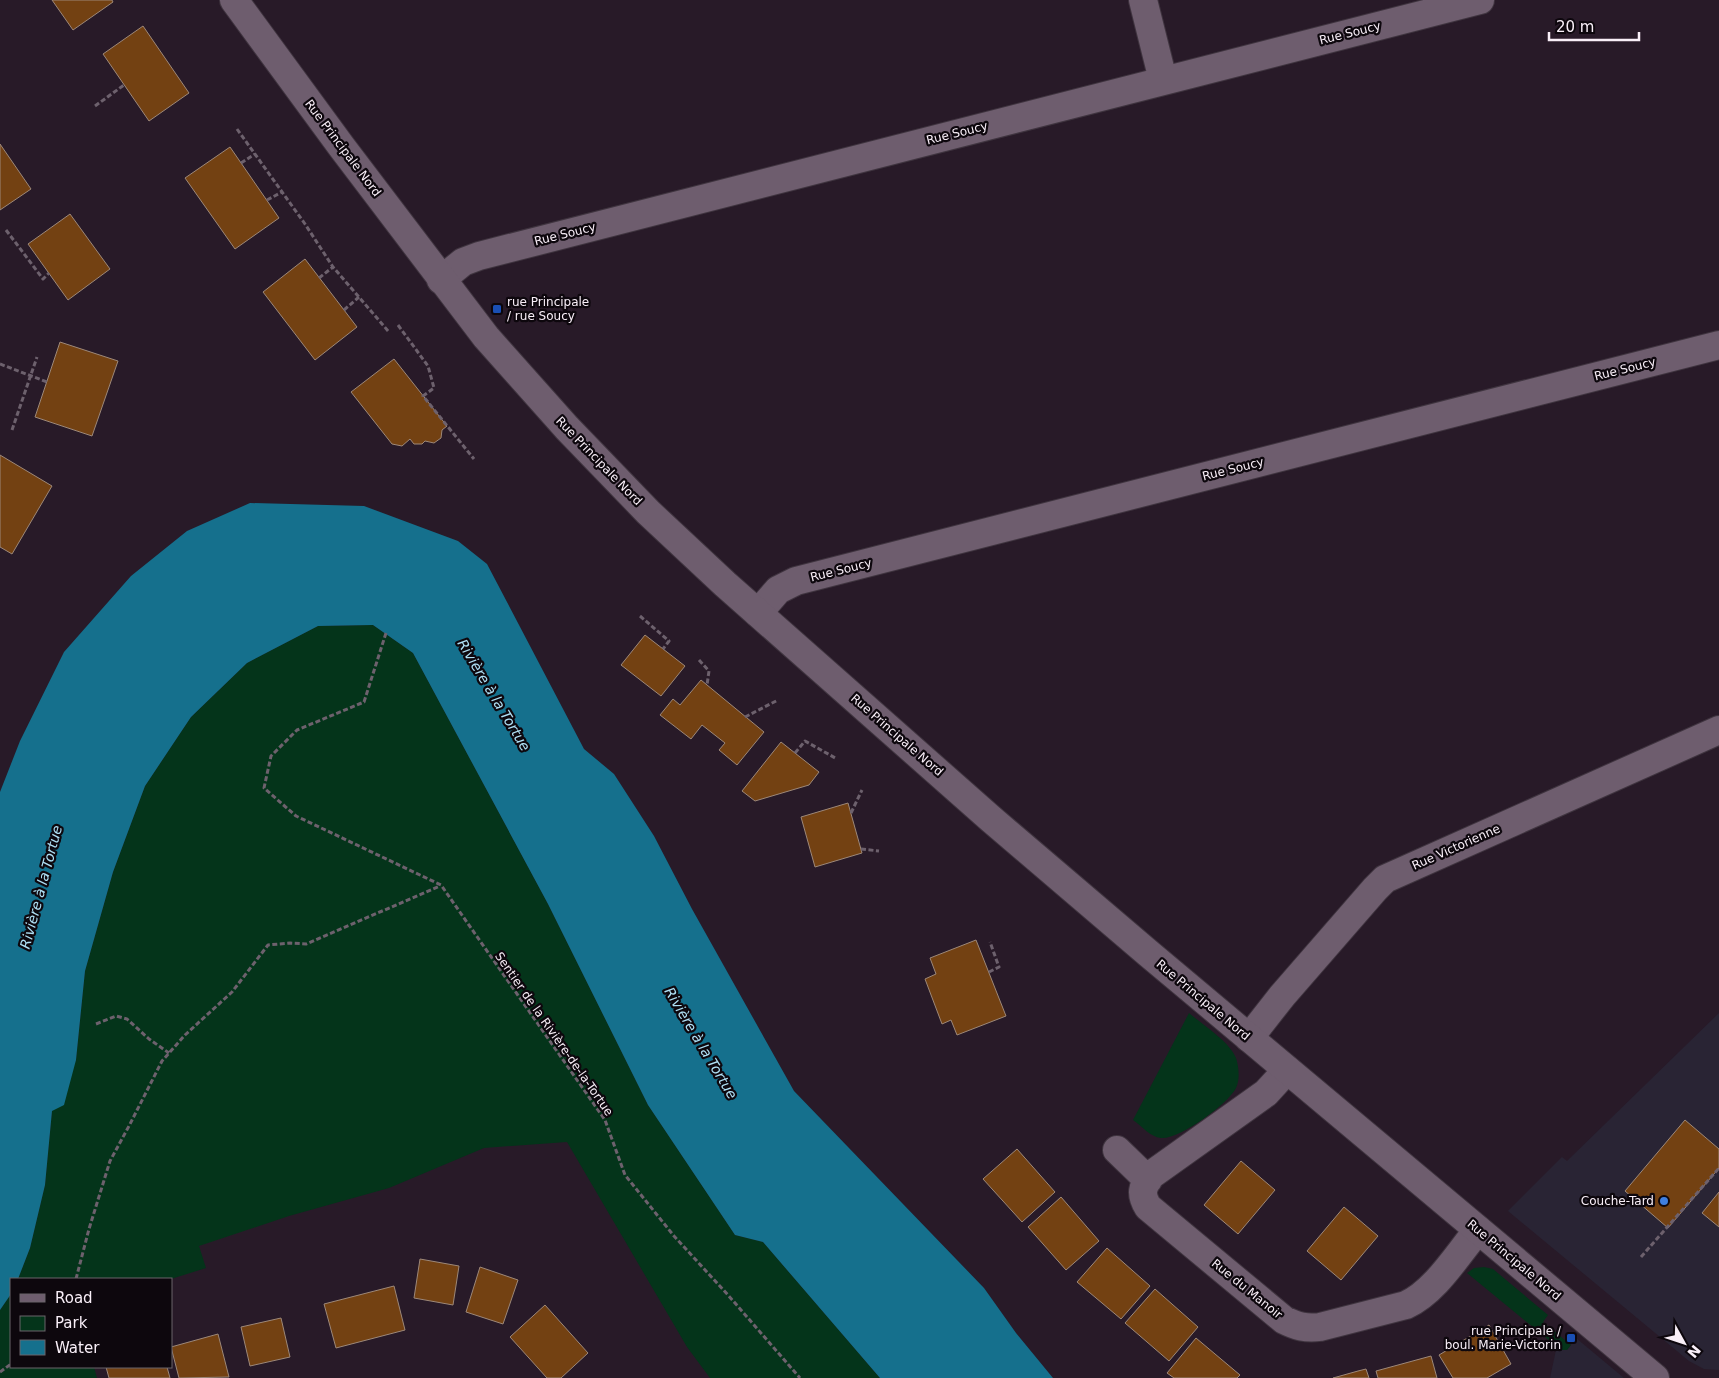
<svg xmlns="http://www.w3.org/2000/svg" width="1719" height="1378" font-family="'DejaVu Sans',sans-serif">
	<rect width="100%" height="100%" fill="#281a28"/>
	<!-- commercial -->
	<path fill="#292434" d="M1719,1013V1370L1704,1369L1689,1361L1508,1211L1562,1157L1567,1161Z
		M1576,1338L1624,1378H1550L1556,1350H1567Z"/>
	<!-- green -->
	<path fill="#04341a" d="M373,625L413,653L548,904L648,1105L735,1235L763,1242L880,1378H710L687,1347L567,1142L484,1148L389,1188L289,1216L199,1246L206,1268L171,1279H18L30,1248L45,1185L52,1111L76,1060L85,971L113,872L145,786L191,717L247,663L318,626Z
		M1189,1013C1203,1025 1230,1042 1236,1058C1239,1067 1240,1080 1236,1088C1228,1104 1179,1140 1161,1138C1150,1137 1142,1126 1133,1120Z
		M1484,1267L1493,1269L1548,1315L1543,1322L1571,1345L1567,1350H1556V1346L1467,1273L1474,1268Z
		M11,1294V1367H94L97,1378H0V1310Z"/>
	<!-- water -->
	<path fill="#15708d" d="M250,503L364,506L458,541L487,564L584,749L614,774L654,836L692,909L794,1091L984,1288L1016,1333L1053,1378H880L763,1242L735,1235L648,1105L548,904L413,653L373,625L318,626L247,663L191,717L145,786L113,872L85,971L76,1060L64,1105L52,1111L45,1185L30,1248L18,1279H11V1294L0,1310V792L20,741L64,652L131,576L187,531Z"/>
	<!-- building -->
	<path fill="#734112" stroke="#9d8879" d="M52,0H112L113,2L73,30Z
		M143,26L189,93L149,121L103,54Z
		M0,144L31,189L0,210Z
		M230,147L279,218L235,249L185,178Z
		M70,214L110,269L68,300L28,244Z
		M305,259L357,327L315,360L263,292Z
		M60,342L118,361L92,436L35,417Z
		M394,359L447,426L442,430L441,438L434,443L425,441L422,444H414L410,439L402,446L392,444L351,392Z
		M0,455L52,486L12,554L0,547Z
		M645,635L685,666L661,696L621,665Z
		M701,680L764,732L737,765L719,750L725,743L702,725L691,739L660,715L673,699L680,705Z
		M781,742L819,772L809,785L755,801L742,791Z
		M848,803L862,853L815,867L801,817Z
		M976,940L1006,1016L957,1035L951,1020L942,1024L925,979L936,974L930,958Z
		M1685,1120L1719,1149V1168L1668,1228L1625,1191Z
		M1017,1149L1055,1192L1022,1222L983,1179Z
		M1241,1161L1275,1190L1238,1234L1204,1205Z
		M1719,1192V1227L1702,1213Z
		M1061,1197L1099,1241L1066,1270L1028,1227Z
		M1344,1207L1378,1236L1341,1280L1307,1251Z
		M1107,1248L1150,1286L1121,1319L1077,1282Z
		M420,1259L459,1266L453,1305L414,1298Z
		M480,1267L518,1280L503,1324L466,1312Z
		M394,1286L405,1330L336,1348L324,1304Z
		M1155,1289L1198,1327L1169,1361L1125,1323Z
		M545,1305L588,1353L561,1378H547L510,1337Z
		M281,1318L290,1357L250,1366L241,1327Z
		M1489,1325L1511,1364L1487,1378H1453L1439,1355Z
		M218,1334L229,1377L179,1378L171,1347Z
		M1196,1338L1240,1375L1237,1378H1174L1167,1373Z
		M1431,1356L1437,1378H1378L1376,1371Z
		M106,1367H167L170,1378H109Z
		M1366,1369L1369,1378H1333L1358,1371Z"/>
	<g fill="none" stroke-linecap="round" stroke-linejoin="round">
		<defs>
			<path id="minor" d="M1143,0L1163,80
				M441,280L463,262L479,256L1480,0
				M758,613L778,590L796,581L1719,345
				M1249,1038L1282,996L1375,889L1385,879L1719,730
				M1287,1070L1266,1093L1151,1175C1142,1187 1140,1194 1148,1207L1284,1320C1296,1326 1306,1329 1320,1327L1406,1305C1435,1292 1457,1255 1478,1230
				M1117,1150L1148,1180"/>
			<path id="tertiary" d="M234,0L341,146L486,337L567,428L648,512L725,584L991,819L1148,953L1655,1378"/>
		</defs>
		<!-- minor casing -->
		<use href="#minor" stroke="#3f343f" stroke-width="30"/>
		<!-- tertiary casing -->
		<use href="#tertiary" stroke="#3f343f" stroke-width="30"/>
		<!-- path -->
		<path stroke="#6d616d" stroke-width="3" stroke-dasharray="5 2.5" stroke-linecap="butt" d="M95,106L124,85
			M237,129L305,224L333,267L389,332
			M241,163L255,154
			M267,200L282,192
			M6,230L43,279L49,273
			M319,278L333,267
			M344,310L359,297
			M398,325L428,366L434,388L423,396L474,459
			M0,364L47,382
			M12,430L37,357
			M640,616L669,641L663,649
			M386,633L364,702L297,730L271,756L264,788L296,816L441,885L605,1120L625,1175L674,1236L728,1295L800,1378
			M699,660L709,671L707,685
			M745,717L778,700
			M795,753L805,741L837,759
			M851,813L862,790
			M861,849L879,851
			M989,972L999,967L990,942
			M96,1024L116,1016L127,1019L149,1039L169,1053
			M1641,1257L1719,1168
			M76,1279L89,1229L110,1161L129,1126L162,1061L185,1035L232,992L268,945L290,943L306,944L440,886
			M0,1372L11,1364"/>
		<!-- minor -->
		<use href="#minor" stroke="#6e5d6e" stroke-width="28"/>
		<!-- tertiary -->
		<use href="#tertiary" stroke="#6e5d6e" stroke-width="28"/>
	</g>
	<!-- markers -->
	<g fill="#1a4fb4" stroke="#0d070d" stroke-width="2">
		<rect x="492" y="304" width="10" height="10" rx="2.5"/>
		<rect x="1566" y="1333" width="10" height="10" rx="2.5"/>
	</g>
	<circle fill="#3f7fe0" stroke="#0d070d" stroke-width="2" cx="1664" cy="1201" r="5"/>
	<g text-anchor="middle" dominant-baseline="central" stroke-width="4.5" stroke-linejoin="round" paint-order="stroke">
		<!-- street labels -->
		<g font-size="12" fill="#f9eff8" stroke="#0d070d">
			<text transform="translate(1350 33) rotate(-14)">Rue Soucy</text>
			<text transform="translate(957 133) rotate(-14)">Rue Soucy</text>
			<text transform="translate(343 148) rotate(53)">Rue Principale Nord</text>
			<text transform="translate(565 234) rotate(-14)">Rue Soucy</text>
			<text transform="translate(1625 369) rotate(-14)">Rue Soucy</text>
			<text transform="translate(599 461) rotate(46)">Rue Principale Nord</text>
			<text transform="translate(1233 469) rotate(-14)">Rue Soucy</text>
			<text transform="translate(841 570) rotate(-14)">Rue Soucy</text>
			<text transform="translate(897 735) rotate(41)">Rue Principale Nord</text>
			<text transform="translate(1456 847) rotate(-24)">Rue Victorienne</text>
			<text transform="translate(1203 1000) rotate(40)">Rue Principale Nord</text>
			<text transform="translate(554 1034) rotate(55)">Sentier de la Rivière-de-la-Tortue</text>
			<text transform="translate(1514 1260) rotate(40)">Rue Principale Nord</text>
			<text transform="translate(1247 1289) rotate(39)">Rue du Manoir</text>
		</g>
		<!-- poi labels -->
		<g font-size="12" fill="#f9eff8" stroke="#0d070d" text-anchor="end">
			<text x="507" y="302" text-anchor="start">rue Principale<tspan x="507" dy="14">/ rue Soucy</tspan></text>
			<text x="1654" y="1201">Couche-Tard</text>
			<text x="1561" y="1331">rue Principale /<tspan x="1561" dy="14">boul. Marie-Victorin</tspan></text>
		</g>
		<!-- water labels -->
		<g font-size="14" font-style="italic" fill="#afe0f5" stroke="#0d070d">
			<text transform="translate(494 695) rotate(59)">Rivière à la Tortue</text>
			<text transform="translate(41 887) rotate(-75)">Rivière à la Tortue</text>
			<text transform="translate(701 1043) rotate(59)">Rivière à la Tortue</text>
		</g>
	</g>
	<!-- legend -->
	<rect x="10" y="1278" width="162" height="90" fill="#0d070d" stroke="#6b646b"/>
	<rect x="20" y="1294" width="25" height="8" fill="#6e5d6e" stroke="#6b646b"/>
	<text x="55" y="1303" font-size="15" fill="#f9eff8">Road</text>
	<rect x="20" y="1316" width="25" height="15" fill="#04341a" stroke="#6b646b"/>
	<text x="55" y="1328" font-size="15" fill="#f9eff8">Park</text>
	<rect x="20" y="1340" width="25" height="15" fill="#15708d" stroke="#6b646b"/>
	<text x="55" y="1353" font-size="15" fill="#f9eff8">Water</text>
	<!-- north arrow -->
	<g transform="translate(1684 1343) rotate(130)" stroke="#0d070d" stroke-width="4" paint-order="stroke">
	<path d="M0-4L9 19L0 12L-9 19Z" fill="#f9eff8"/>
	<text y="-8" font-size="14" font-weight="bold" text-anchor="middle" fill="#f9eff8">N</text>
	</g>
	<!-- scale -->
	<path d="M1549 32v8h90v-8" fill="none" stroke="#f9eff8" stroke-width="2.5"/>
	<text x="1556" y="32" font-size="15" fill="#f9eff8" stroke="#0d070d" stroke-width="4" paint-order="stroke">20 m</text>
</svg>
